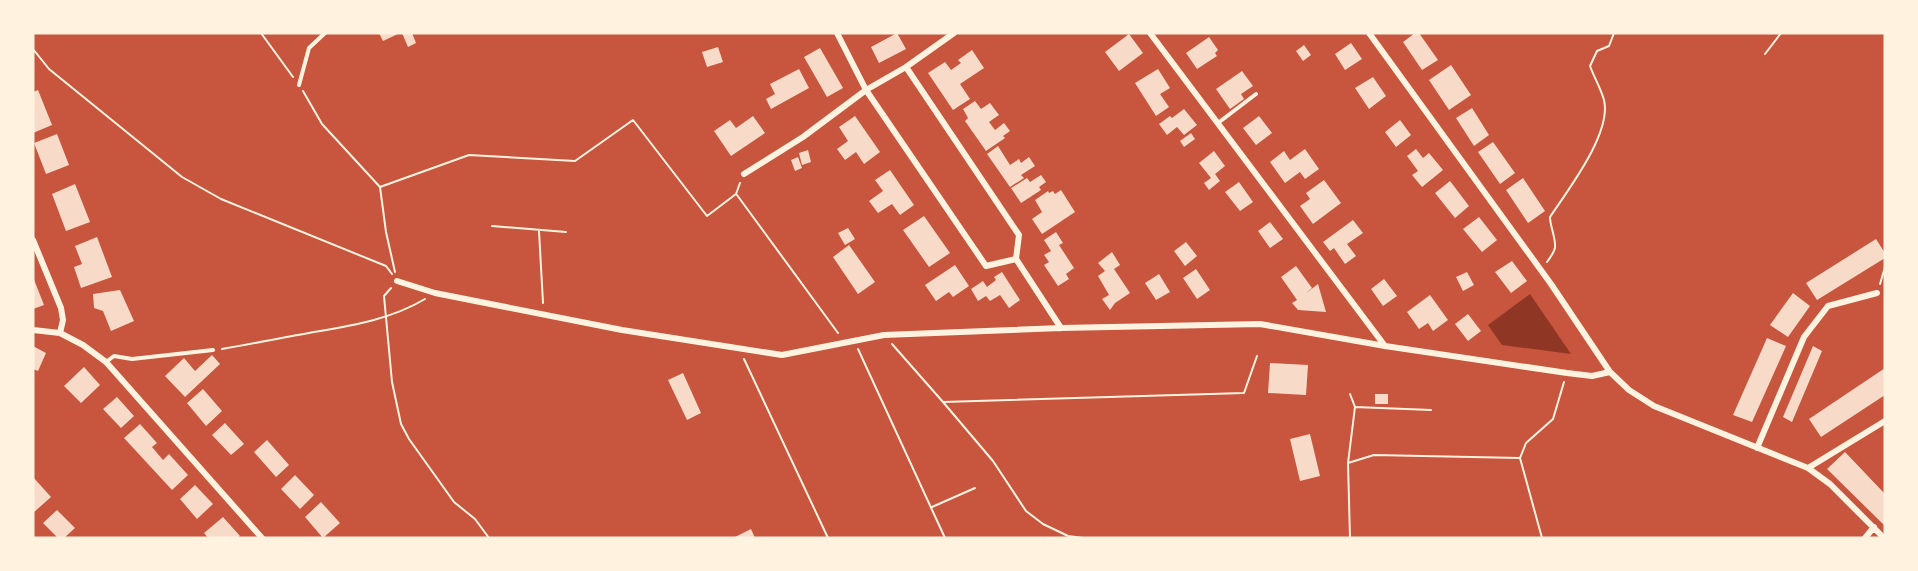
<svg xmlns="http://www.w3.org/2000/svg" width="1918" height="571" font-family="Lato,sans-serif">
	<rect width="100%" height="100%" fill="#c8553d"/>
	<!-- water -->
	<path fill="#8f3625" d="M1530,294L1571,354L1502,345L1488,325Z"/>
	<!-- building -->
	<path fill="#f7dbc8" d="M379,33H400L383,41Z
		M402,33H412L416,43L408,47Z
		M897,33L906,49L879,63L871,47Z
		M1415,33H1419L1438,60L1422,70L1403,42Z
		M1129,34L1143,53L1119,71L1105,52Z
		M1209,37L1218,50L1215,53L1217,56L1197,69L1186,53Z
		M1351,43L1362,59L1345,70L1335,54Z
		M1304,45L1311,55L1303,61L1296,51Z
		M718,47L723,62L707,67L702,52Z
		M820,48L843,88L827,97L804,57Z
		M972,50L984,68L960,84L970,99L953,110L928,73L945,62L951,70L961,63L958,60Z
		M1451,65L1471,95L1449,110L1429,80Z
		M799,69L809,88L771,109L766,99L775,94L770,84Z
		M1158,69L1170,88L1160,94L1169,107L1156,116L1135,83Z
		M1242,71L1253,86L1241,94L1244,99L1230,109L1216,89Z
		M1373,77L1386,96L1369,109L1355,88Z
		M38,90L52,125L33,133V92Z
		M975,101L981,109L990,103L999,115L989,122L995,130L1004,123L1010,131L1003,136L1005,138L986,151L965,121L968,118L963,109Z
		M1472,108L1489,135L1474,146L1456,118Z
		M1184,109L1197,125L1184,135L1177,127L1167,135L1159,124L1170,116L1172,118Z
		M753,116L765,133L731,156L714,131L730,120L736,128Z
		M855,116L880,152L864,164L856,152L845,160L837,149L848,141L839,127Z
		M1259,116L1272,133L1256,145L1243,128Z
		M1400,120L1411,135L1396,147L1385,132Z
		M1191,133L1195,139L1184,147L1180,141Z
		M57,134L69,165L46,174L34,143Z
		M1493,142L1515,173L1500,184L1478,152Z
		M998,146L1010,165L1019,159L1021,163L1029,157L1035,166L1021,175L1024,178L1010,187L987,154Z
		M1305,149L1319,169L1305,179L1300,172L1285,183L1270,162L1284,151L1290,160Z
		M1416,149L1423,158L1429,153L1443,170L1422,187L1412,175L1418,171L1407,156Z
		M808,150L811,162L802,165L799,153Z
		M1214,151L1225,166L1215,174L1220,181L1209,190L1204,183L1211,178L1199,163Z
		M798,157L802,168L795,171L791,160Z
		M890,170L914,205L900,215L892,204L878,213L869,201L883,191L875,180Z
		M1041,175L1046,182L1039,187L1041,190L1021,203L1011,188L1027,178L1030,182Z
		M1523,178L1545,211L1528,223L1506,190Z
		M1324,180L1341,203L1313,224L1300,206L1310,199L1306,193Z
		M1450,181L1469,206L1455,218L1435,193Z
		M1239,182L1253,202L1240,211L1225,192Z
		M75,184L90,222L66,231L52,194Z
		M1061,190L1075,212L1042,234L1032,219L1042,212L1035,200L1048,191L1049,193L1053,191L1055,194Z
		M924,216L950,253L929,267L903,230Z
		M1479,217L1497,240L1482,252L1463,229Z
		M1353,220L1363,233L1347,244L1356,256L1345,264L1334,248L1330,251L1323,242Z
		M1270,222L1283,239L1270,248L1258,231Z
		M848,228L855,239L845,245L838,233Z
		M1056,232L1063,243L1059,245L1074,268L1066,274L1069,279L1058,286L1044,265L1049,262L1044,255L1051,251L1044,240Z
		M97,237L112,277L81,288L74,267L82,264L75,246Z
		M1876,239L1885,253V258L1817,300L1806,283Z
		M1186,242L1197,256L1185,266L1174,251Z
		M849,245L875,282L858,294L833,257Z
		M1112,252L1120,265L1114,269L1130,293L1115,303L1110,310L1102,299L1109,295L1098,276L1105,271L1098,263Z
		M1512,261L1527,281L1511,293L1495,272Z
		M955,265L969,286L953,297L949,292L936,301L925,285Z
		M1296,266L1312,288L1305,294L1318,284L1326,312L1298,310L1292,303L1297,300L1281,277Z
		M1196,269L1210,290L1197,299L1183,278Z
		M1002,272L1020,300L1009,308L1000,295L990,301L986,296L978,301L971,289L983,281L987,287L996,280L994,277Z
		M1467,272L1474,285L1463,291L1456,277Z
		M1159,274L1170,292L1156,300L1145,283Z
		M33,277L44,305L33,309Z
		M1384,279L1397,296L1383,306L1371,289Z
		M120,290L134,321L111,331L103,311L94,308L93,294Z
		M1793,293L1810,306L1788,337L1770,325Z
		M1430,295L1448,320L1433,331L1428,323L1419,329L1407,312Z
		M1468,314L1481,331L1468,341L1455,324Z
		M1767,338L1786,346L1752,422L1733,415Z
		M33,346L46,353L38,371L33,369Z
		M1813,346L1822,351L1792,422L1783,417Z
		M212,355L220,364L185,397L165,376L184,358L195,371Z
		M1270,363L1308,365L1306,395L1268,393Z
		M84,367L100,385L81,403L64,386Z
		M1885,368V395L1821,437L1809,419Z
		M683,373L701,413L687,420L668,380Z
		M203,389L222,411L206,426L187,403Z
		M1375,394H1388V404H1375Z
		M117,397L134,416L121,428L103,409Z
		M225,423L244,444L231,455L212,435Z
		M140,424L157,443L152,447L163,460L169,454L188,475L172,490L124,438Z
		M1310,434L1320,476L1300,481L1290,439Z
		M267,440L289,465L276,477L254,452Z
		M1845,452L1885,494V526L1827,469Z
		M295,475L314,495L300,509L281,489Z
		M33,477L51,497L33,513Z
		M195,485L213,504L197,519L180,499Z
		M321,502L340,523L323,538L305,517Z
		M57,510L75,528L64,538H58L43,523Z
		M223,517L240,536L237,538H208L204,533Z
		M751,529L755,538H733Z"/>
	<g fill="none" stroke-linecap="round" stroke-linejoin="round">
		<!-- path -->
		<path stroke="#fff3e0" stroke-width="2" d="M261,33L293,77
			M33,49L49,69L182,177L221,199L386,266L392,274
			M1765,54L1781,33
			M303,91L322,124L380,187L386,232L395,272
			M380,187L469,155L575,161L633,120L707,216L736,194L740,183
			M737,195L838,333
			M492,226L566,232
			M539,231L543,303
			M1547,262C1550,258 1554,252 1555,248C1556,237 1550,227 1550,217C1568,190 1612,133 1604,100C1601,89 1594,77 1590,66L1597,51L1609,46L1614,33
			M1880,284L1885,267
			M391,288L384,296L392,382L401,424L409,439L454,502L475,519L489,538
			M892,344L943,402L1244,393L1257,356
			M222,349C251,344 280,338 309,333C349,326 390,320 425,299
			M858,349L945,538
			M744,359L828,538
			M1350,394L1355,407L1431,410
			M943,402L993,461L1026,511L1043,524L1068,536L1083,538
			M1348,463L1374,455L1520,458
			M932,507L975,488
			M1350,538L1348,463L1355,407
			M1542,538L1520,458L1526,443L1553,419L1564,382"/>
		<!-- service -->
		<path stroke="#fff3e0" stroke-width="4" d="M299,85L309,48L325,33
			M1218,123L1256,94
			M106,362L114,356L132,359L213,350"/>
		<!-- minor -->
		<path stroke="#fff3e0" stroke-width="6" d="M837,33L866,90L986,266L1016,259L1019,235L906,67
			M1150,33L1385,346
			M1369,33L1551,284L1610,372L1629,390L1654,406L1808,468L1830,484L1884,538
			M744,174L803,137L866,90L906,67L954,33
			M33,240L61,308L63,320L60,333
			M1016,259L1061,328
			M397,281L435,293L622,330L782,355L884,335L1061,328L1260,324L1385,346L1567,373L1592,376L1610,372
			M33,330L60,333L83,345L106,362L262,538
			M1757,448L1804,337L1828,306L1877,293
			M1808,468L1885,421
			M1865,538L1874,527"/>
	</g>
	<!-- border -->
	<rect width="1918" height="571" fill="none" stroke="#fff3e0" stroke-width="69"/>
</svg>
